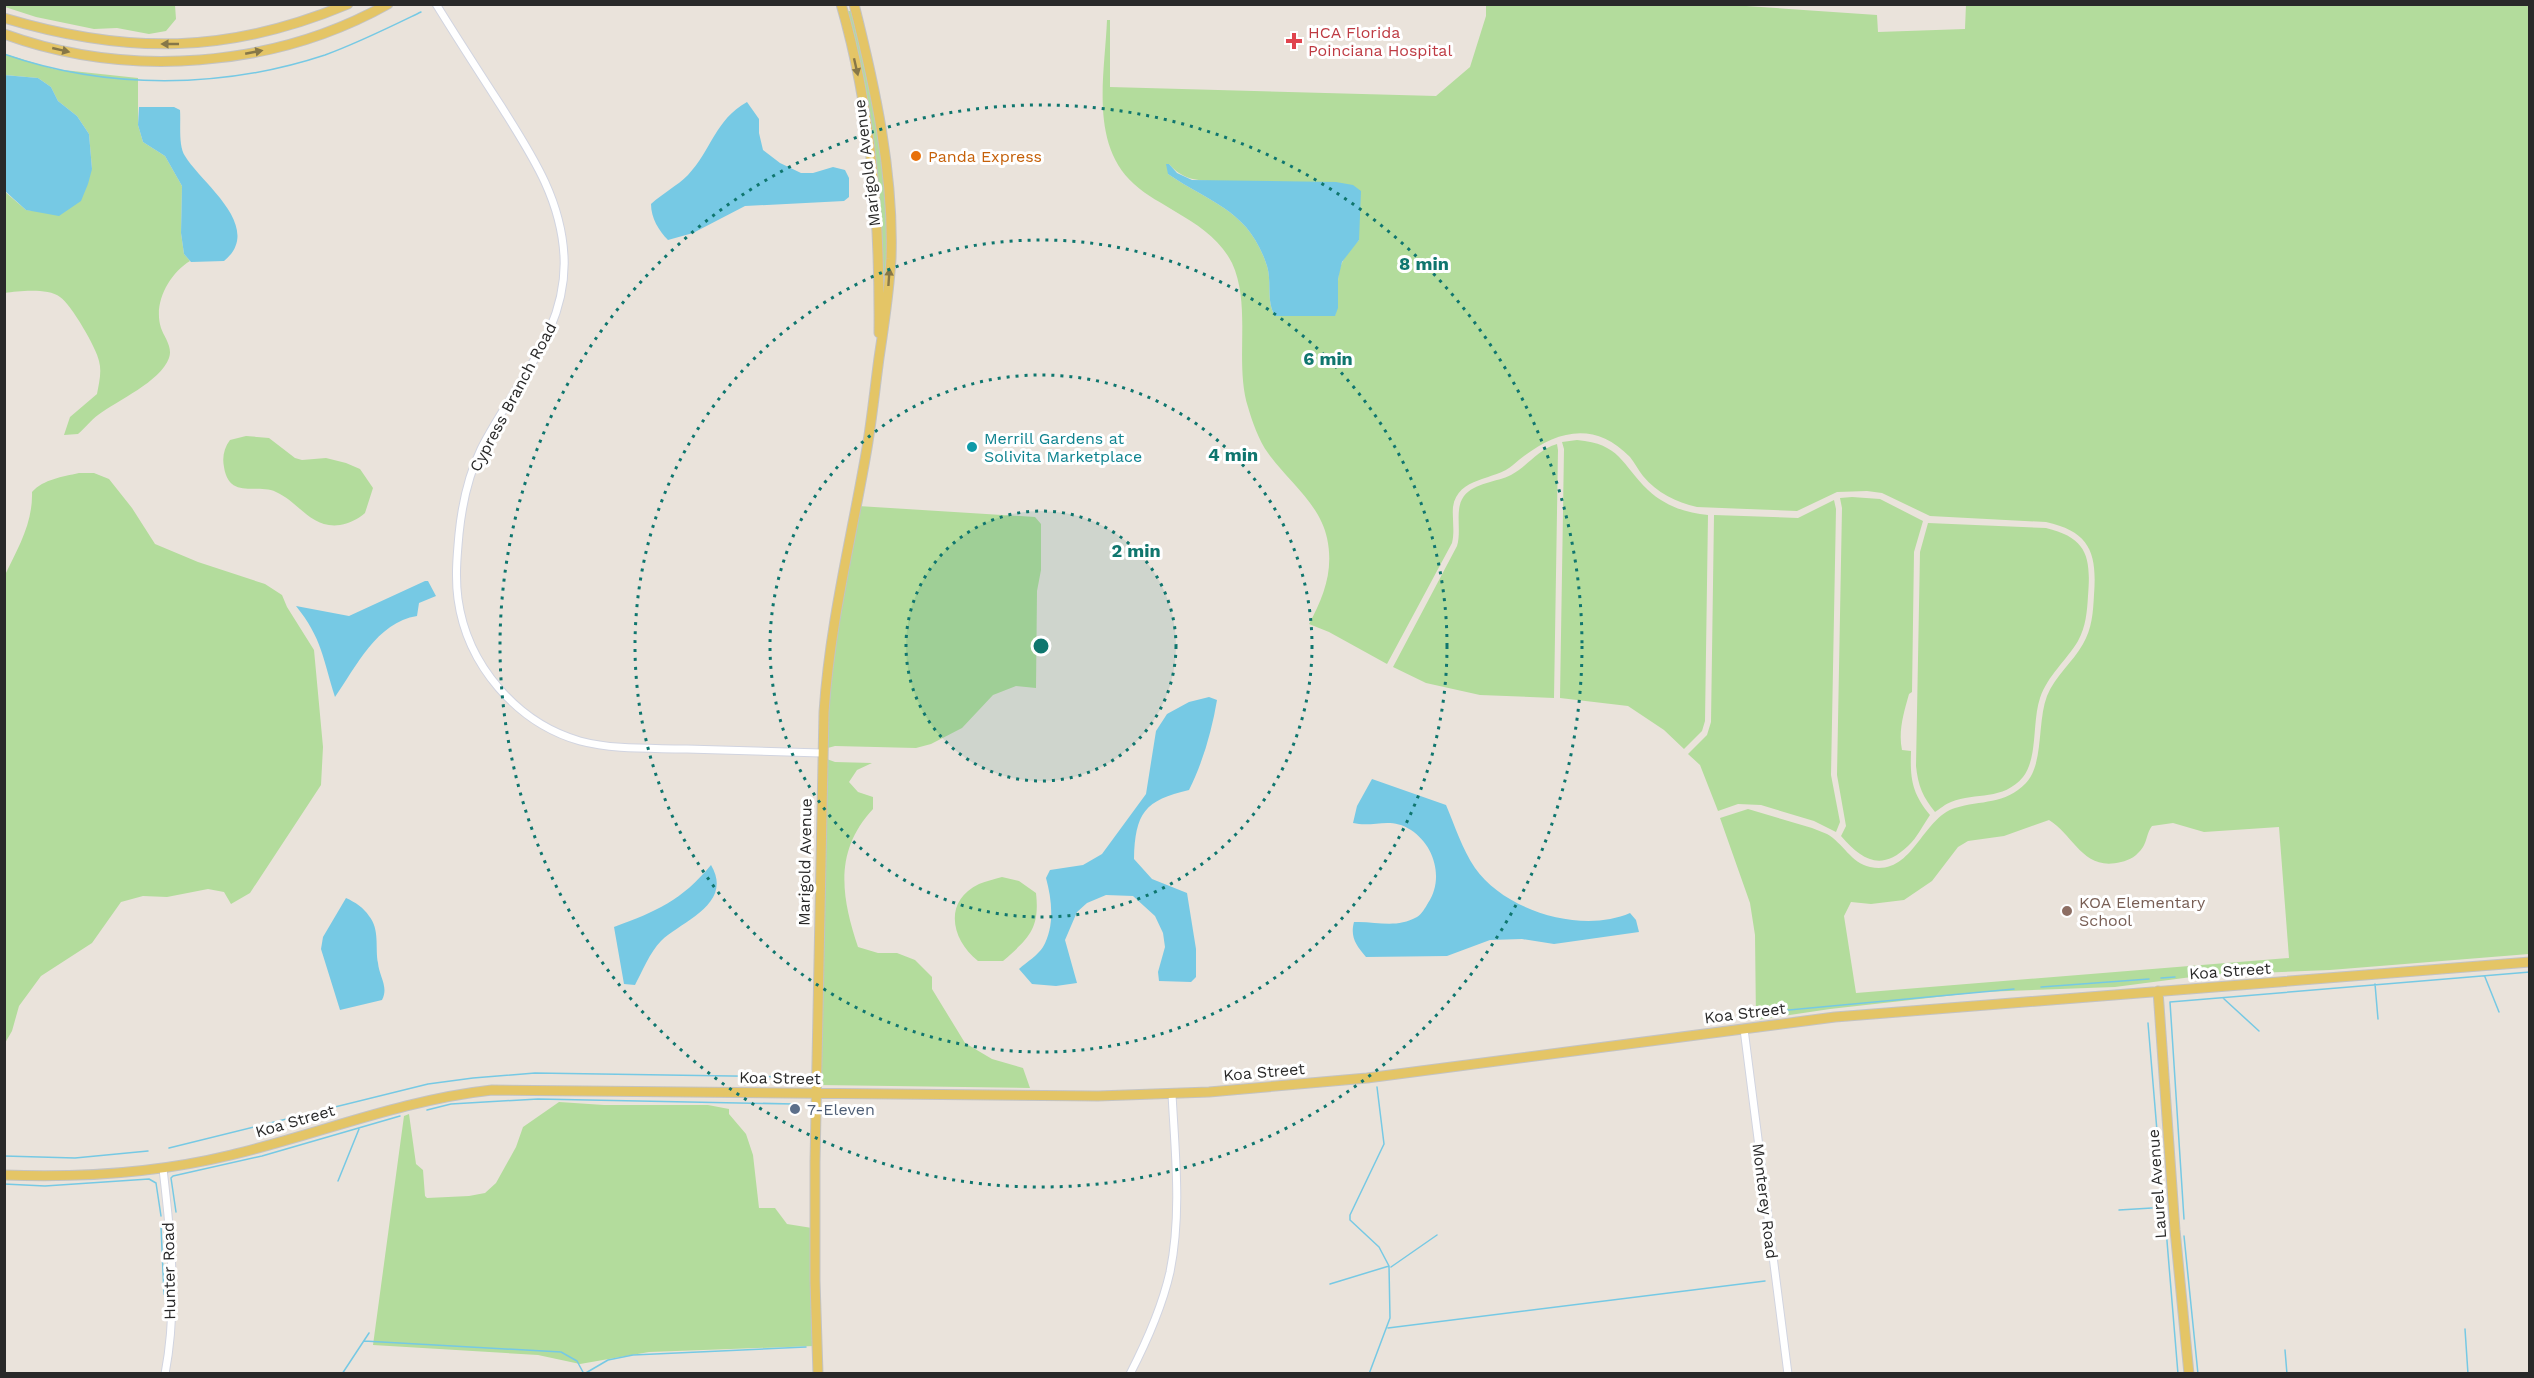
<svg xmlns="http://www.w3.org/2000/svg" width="2534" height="1378" font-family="'Work Sans',sans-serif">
	<rect width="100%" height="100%" fill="#eae3db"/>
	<!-- green -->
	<path fill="#b3dc9c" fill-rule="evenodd" d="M5,4L175,5L176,19L166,31L149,34L117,28L94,29L36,17L5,7Z
		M1716,4L1877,15L1878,32L1965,29L1966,4L2529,5V954L2330,970L2207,975L2115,987L1982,992L1830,1009L1756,1020L1755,935L1750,903L1720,818L1748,809L1812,828L1827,834C1843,843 1851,863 1870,867C1913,876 1921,819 1955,808C1981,800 2005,805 2026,783C2044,764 2037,722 2047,696C2055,676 2073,662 2083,644C2092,628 2093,613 2094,595C2097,554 2091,532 2046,522L1930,516L1882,493L1867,491L1837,492L1797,511L1697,507C1676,502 1657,493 1643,476C1638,470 1635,463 1630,457C1591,417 1550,433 1513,465C1495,481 1458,476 1453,507C1452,519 1455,531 1452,543L1387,664L1329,632L1309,624C1324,596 1334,570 1327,538C1320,504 1287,480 1268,453C1259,441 1252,421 1248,407C1234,362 1252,306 1232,263C1220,239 1198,225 1176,212C1162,203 1147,196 1134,184C1089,144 1105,73 1107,20H1110V87L1436,96L1470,67L1486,16V5ZM1169,164C1182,179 1196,181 1216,181L1359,240C1347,252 1338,264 1338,282C1337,294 1339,304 1335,315L1275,316C1266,302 1272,282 1267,266C1249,210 1212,204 1168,174ZM2049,820C2074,835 2083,872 2121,862C2130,860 2137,856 2143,847C2147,841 2147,832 2152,826L2173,823L2204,832L2279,827L2289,958L1856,993L1844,916L1851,902L1871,904L1904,900L1932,881L1958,847L1968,841L2004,836Z
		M853,10C868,74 882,140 888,206C891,246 885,286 882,326L879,208L846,12Z
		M5,54L54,69L138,78V125L143,142L165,156L182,186L181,233L184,254L190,261C169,274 153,303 161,328C164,337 173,347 169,358C160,382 118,400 98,415C91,420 85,428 78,434L64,435L70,417L97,394C99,383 102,372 99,361C97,349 71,304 60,297C48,288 19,291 5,293L4,191L26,210L36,211L92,169L89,134L77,116L58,101L51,87L38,78L5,75Z
		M246,436L269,438L295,458L302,460L326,458L346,463L360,469L373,488L365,513C358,519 350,523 340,525C311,529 299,502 276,492C257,483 229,500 224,467C222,457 224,448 230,440Z
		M1577,440C1621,444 1621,464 1648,490C1665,506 1686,513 1708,515L1705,721L1702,731L1684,749L1664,730L1628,706L1560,698L1564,449L1562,442Z
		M1557,444L1558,450L1554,698L1480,695L1426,683L1393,667L1457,546C1462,530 1454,509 1464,496C1474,483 1497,482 1511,475C1528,466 1537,450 1557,444Z
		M79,473H94L109,479L132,508L155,544L198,562L265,584L282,595L287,607L314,650L323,747L321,785L250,893L231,904L224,892L208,889L167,897L143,896L121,902L92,943L41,976L19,1006L12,1031L5,1043V575C18,548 33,523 32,492C44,479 62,477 79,473Z
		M1852,497L1880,499L1923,521L1914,552L1912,692L1909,694C1904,712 1898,731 1902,750L1911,751C1910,779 1912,793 1930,815C1923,825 1917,838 1908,846C1881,872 1862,860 1841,836L1846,826L1837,775L1842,508L1840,498Z
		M1834,500L1836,509L1831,775L1840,822L1836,832L1814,821L1761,805L1738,804L1718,811L1700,765L1688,754L1707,735L1711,722L1714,515L1798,518Z
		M858,506L1035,517L1041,524V570L1037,591L1036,688L1016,686L993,695L962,728L931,744L916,748L835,746L824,749L831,657Z
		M1928,523L2046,528C2088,538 2091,558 2088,596C2087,612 2086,626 2078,641C2066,661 2048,675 2040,698C2032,722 2038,758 2023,777C2003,801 1976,792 1951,802C1945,804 1940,809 1935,812C1923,797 1918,786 1916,766L1920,552Z
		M824,758L835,762L872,763L857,770L849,782L858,792L873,797V809C834,851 841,896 858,947L878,953H897L915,960L932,977V989L965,1043L992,1059L1023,1068L1030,1088L819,1085Z
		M1002,877L1019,881L1036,893C1040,929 1029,938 1003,961H978C951,940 943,901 979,884C986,881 995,879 1002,877Z
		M559,1102L604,1105H708L729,1109V1114L746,1134L753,1155L759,1208H775L787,1224L812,1228L814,1346L649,1352L580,1364L538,1355L373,1345L404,1116L409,1114L416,1164L423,1170L425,1196L427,1198L469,1196L485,1193L496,1183L516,1147L523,1127Z"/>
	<!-- water -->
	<path fill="#76c9e4" d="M4,75L38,78L51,87L58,101L77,116L89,134L92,169L88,184L81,201L59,216L26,210L5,191Z
		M747,102L759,119V133L763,150L780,163L801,173H813L833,167L845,170L849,178V197L844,201L745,206L693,233L668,240C659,231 651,218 651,204C663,193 677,186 688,175C712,149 715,120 747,102Z
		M139,107H174L180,110C181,123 178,146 185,156C201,183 265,227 224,261L191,262L184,254L181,233L182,186L165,156L143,142L138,125Z
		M1166,164H1169L1177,173L1192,180L1336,182L1353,185L1361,191L1359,240L1342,262L1338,279V308L1335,316H1275C1266,302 1272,282 1267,266C1249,210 1212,204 1168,174Z
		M425,581H428L436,596L419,603L417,616C377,622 356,667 335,697C323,659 322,638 296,606L349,616Z
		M1209,697L1217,700C1212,730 1203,762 1189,790C1145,800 1135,813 1134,859L1152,879L1187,893L1196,949V977L1191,982L1159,981L1158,972L1165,947L1163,933L1155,916L1133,896L1106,895L1087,903L1077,912L1065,940L1077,983L1056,986L1032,984L1019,969C1027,962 1038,955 1043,947C1055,926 1052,900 1046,878L1050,870L1083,865L1102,854L1146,794L1156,731L1167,714L1189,702Z
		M1372,779L1446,805C1455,826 1462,849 1475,868C1505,911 1582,934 1630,913L1636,920L1639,932L1554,944L1522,939L1490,940L1447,956L1366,957C1356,945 1350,937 1354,922C1377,921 1395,929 1417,917C1422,914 1425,908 1428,903C1444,879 1435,846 1411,830C1390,816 1374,828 1353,823L1357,806Z
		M711,865C734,904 682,921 661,941C650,952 642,972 635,985L624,984L614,927C657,911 681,901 711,865Z
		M346,898C355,902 364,908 369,916C380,929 375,948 378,963C379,976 389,987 382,1000L340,1010L321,949L323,937Z"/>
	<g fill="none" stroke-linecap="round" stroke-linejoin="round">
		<!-- stream -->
		<path stroke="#76c9e4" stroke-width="1.5" d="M4,54C107,90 222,89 325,55C358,43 390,27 421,12
			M2485,977L2499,1012
			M2161,978L2175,977
			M2375,984L2378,1019
			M2041,987L2149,979
			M2223,998L2259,1031
			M1756,1013L2014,989
			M2148,1023L2164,1215
			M427,1110L451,1104L538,1099L794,1104
			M169,1148L428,1084L473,1078L535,1073L799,1077
			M4,1156L75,1158L148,1151
			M338,1181L359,1129
			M4,1184L45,1186L149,1179L156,1183L161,1216
			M2119,1210L2152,1208
			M176,1212L171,1178L173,1176L262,1156L400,1116
			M2184,1219L2170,1002L2530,972
			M161,1227L164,1294
			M2166,1229L2178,1374
			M2184,1236L2198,1374
			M1391,1267L1437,1235
			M1330,1284L1389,1266
			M1388,1328L1765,1281
			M2465,1329L2468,1374
			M364,1341L561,1352L577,1361L584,1374
			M2285,1350L2287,1374
			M342,1374L369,1333
			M584,1374L608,1360L633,1355L806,1347
			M1369,1374L1390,1318L1389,1266L1379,1247L1350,1220V1215L1384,1144L1377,1087"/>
		<defs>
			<path id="minor" d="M436,4C457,38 479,72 501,106C531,154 561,198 564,256C568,332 513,385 481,449C468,476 462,504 459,534C457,556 455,577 458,599C467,665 517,723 580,741C614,750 650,748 684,749C730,750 776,752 821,753
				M1744,1029L1788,1374
				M163,1169C171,1236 178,1306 165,1374
				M1130,1374C1147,1341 1162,1307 1170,1272C1182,1213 1175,1152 1172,1094"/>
			<path id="major" d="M841,4C872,111 880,222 879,333
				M4,18C128,55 229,54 348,4
				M4,34C128,79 274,68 388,4
				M2158,991L2175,1230L2189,1374
				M4,1175C81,1178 157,1173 231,1155C319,1134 401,1100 492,1090L1098,1096L1209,1092L1367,1078L1835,1017L2530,962
				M818,1374L815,1281V1162L824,712C830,622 852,536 867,448C872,418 875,388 879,358C884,325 889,293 891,259C894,174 875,87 854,4"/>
		</defs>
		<!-- minor casing -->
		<use href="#minor" stroke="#d1d4e0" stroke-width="9"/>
		<!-- major casing -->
		<use href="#major" stroke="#c3c3c3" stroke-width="11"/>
		<!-- minor -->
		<use href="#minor" stroke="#fff" stroke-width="7"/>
		<!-- major -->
		<use href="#major" stroke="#e4c566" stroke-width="9"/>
	</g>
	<!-- one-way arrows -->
	<defs><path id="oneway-solid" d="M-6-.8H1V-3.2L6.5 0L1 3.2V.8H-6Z" transform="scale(1.5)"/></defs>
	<g fill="#867748">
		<use href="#oneway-solid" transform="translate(170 44) rotate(-180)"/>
		<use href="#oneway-solid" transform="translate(61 50) rotate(13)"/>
		<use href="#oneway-solid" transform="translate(254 52) rotate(-11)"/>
		<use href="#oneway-solid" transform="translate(856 67) rotate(77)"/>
		<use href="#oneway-solid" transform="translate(889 277) rotate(-86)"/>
	</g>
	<!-- distance rings -->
	<circle cx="1041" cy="646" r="135" fill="#0f766e" fill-opacity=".12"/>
	<g fill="none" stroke="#0f766e" stroke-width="3" stroke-dasharray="3 6">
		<circle cx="1041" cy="646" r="135"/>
		<circle cx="1041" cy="646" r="271"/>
		<circle cx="1041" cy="646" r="406"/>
		<circle cx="1041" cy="646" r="541"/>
	</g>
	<!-- markers -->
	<path fill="#e0444e" stroke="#fff" stroke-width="2" d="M1291 32h6v6h6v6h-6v6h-6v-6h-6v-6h6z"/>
	<circle fill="#e8710a" stroke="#fff" stroke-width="2" cx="916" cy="156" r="6"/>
	<circle fill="#0f9aa8" stroke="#fff" stroke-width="2" cx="972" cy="447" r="6"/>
	<circle fill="#8d6e63" stroke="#fff" stroke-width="2" cx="2067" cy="911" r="6"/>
	<circle fill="#5c6f8a" stroke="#fff" stroke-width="2" cx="795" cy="1109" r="6"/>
	<g text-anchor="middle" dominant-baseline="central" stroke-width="6" stroke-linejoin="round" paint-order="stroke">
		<!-- health labels -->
		<g font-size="16" fill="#be3a42" stroke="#fff" text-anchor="start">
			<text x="1308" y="32">HCA Florida<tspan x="1308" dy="18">Poinciana Hospital</tspan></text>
		</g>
		<!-- food labels -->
		<g font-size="16" fill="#c56008" stroke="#fff" text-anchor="start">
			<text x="928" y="156">Panda Express</text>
		</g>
		<!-- street labels -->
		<g font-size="16" fill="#292929" stroke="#fff">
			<text transform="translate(867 163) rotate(-97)">Marigold Avenue</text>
			<text transform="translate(513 397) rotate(-62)">Cypress Branch Road</text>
			<text transform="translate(805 862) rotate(-89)">Marigold Avenue</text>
			<text transform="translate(2230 971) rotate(-4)">Koa Street</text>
			<text transform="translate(1745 1013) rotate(-7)">Koa Street</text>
			<text transform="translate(1264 1072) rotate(-5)">Koa Street</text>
			<text transform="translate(780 1078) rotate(1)">Koa Street</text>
			<text transform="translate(295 1121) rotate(-16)">Koa Street</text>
			<text transform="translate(2157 1184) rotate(-94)">Laurel Avenue</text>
			<text transform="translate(1765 1201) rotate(83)">Monterey Road</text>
			<text transform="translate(169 1271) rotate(-91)">Hunter Road</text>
		</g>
		<!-- culture labels -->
		<g font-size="16" fill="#0d838f" stroke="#fff" text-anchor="start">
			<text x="984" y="438">Merrill Gardens at<tspan x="984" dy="18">Solivita Marketplace</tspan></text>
		</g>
		<!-- education labels -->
		<g font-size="16" fill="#785e54" stroke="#fff" text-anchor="start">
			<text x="2079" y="902">KOA Elementary<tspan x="2079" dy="18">School</tspan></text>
		</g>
		<!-- service labels -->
		<g font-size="16" fill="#4e5e75" stroke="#fff" text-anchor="start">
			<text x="807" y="1109">7-Eleven</text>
		</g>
	</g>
	<circle cx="1041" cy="646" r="9" fill="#0f766e" stroke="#fff" stroke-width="3"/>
	<g font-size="18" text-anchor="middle" font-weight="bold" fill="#0f766e" stroke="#fff" stroke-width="6" stroke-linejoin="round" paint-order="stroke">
		<text x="1424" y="270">8 min</text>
		<text x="1328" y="365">6 min</text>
		<text x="1233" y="461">4 min</text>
		<text x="1136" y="557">2 min</text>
	</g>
	<!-- border -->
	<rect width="2534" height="1378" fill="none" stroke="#292929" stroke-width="12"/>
</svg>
